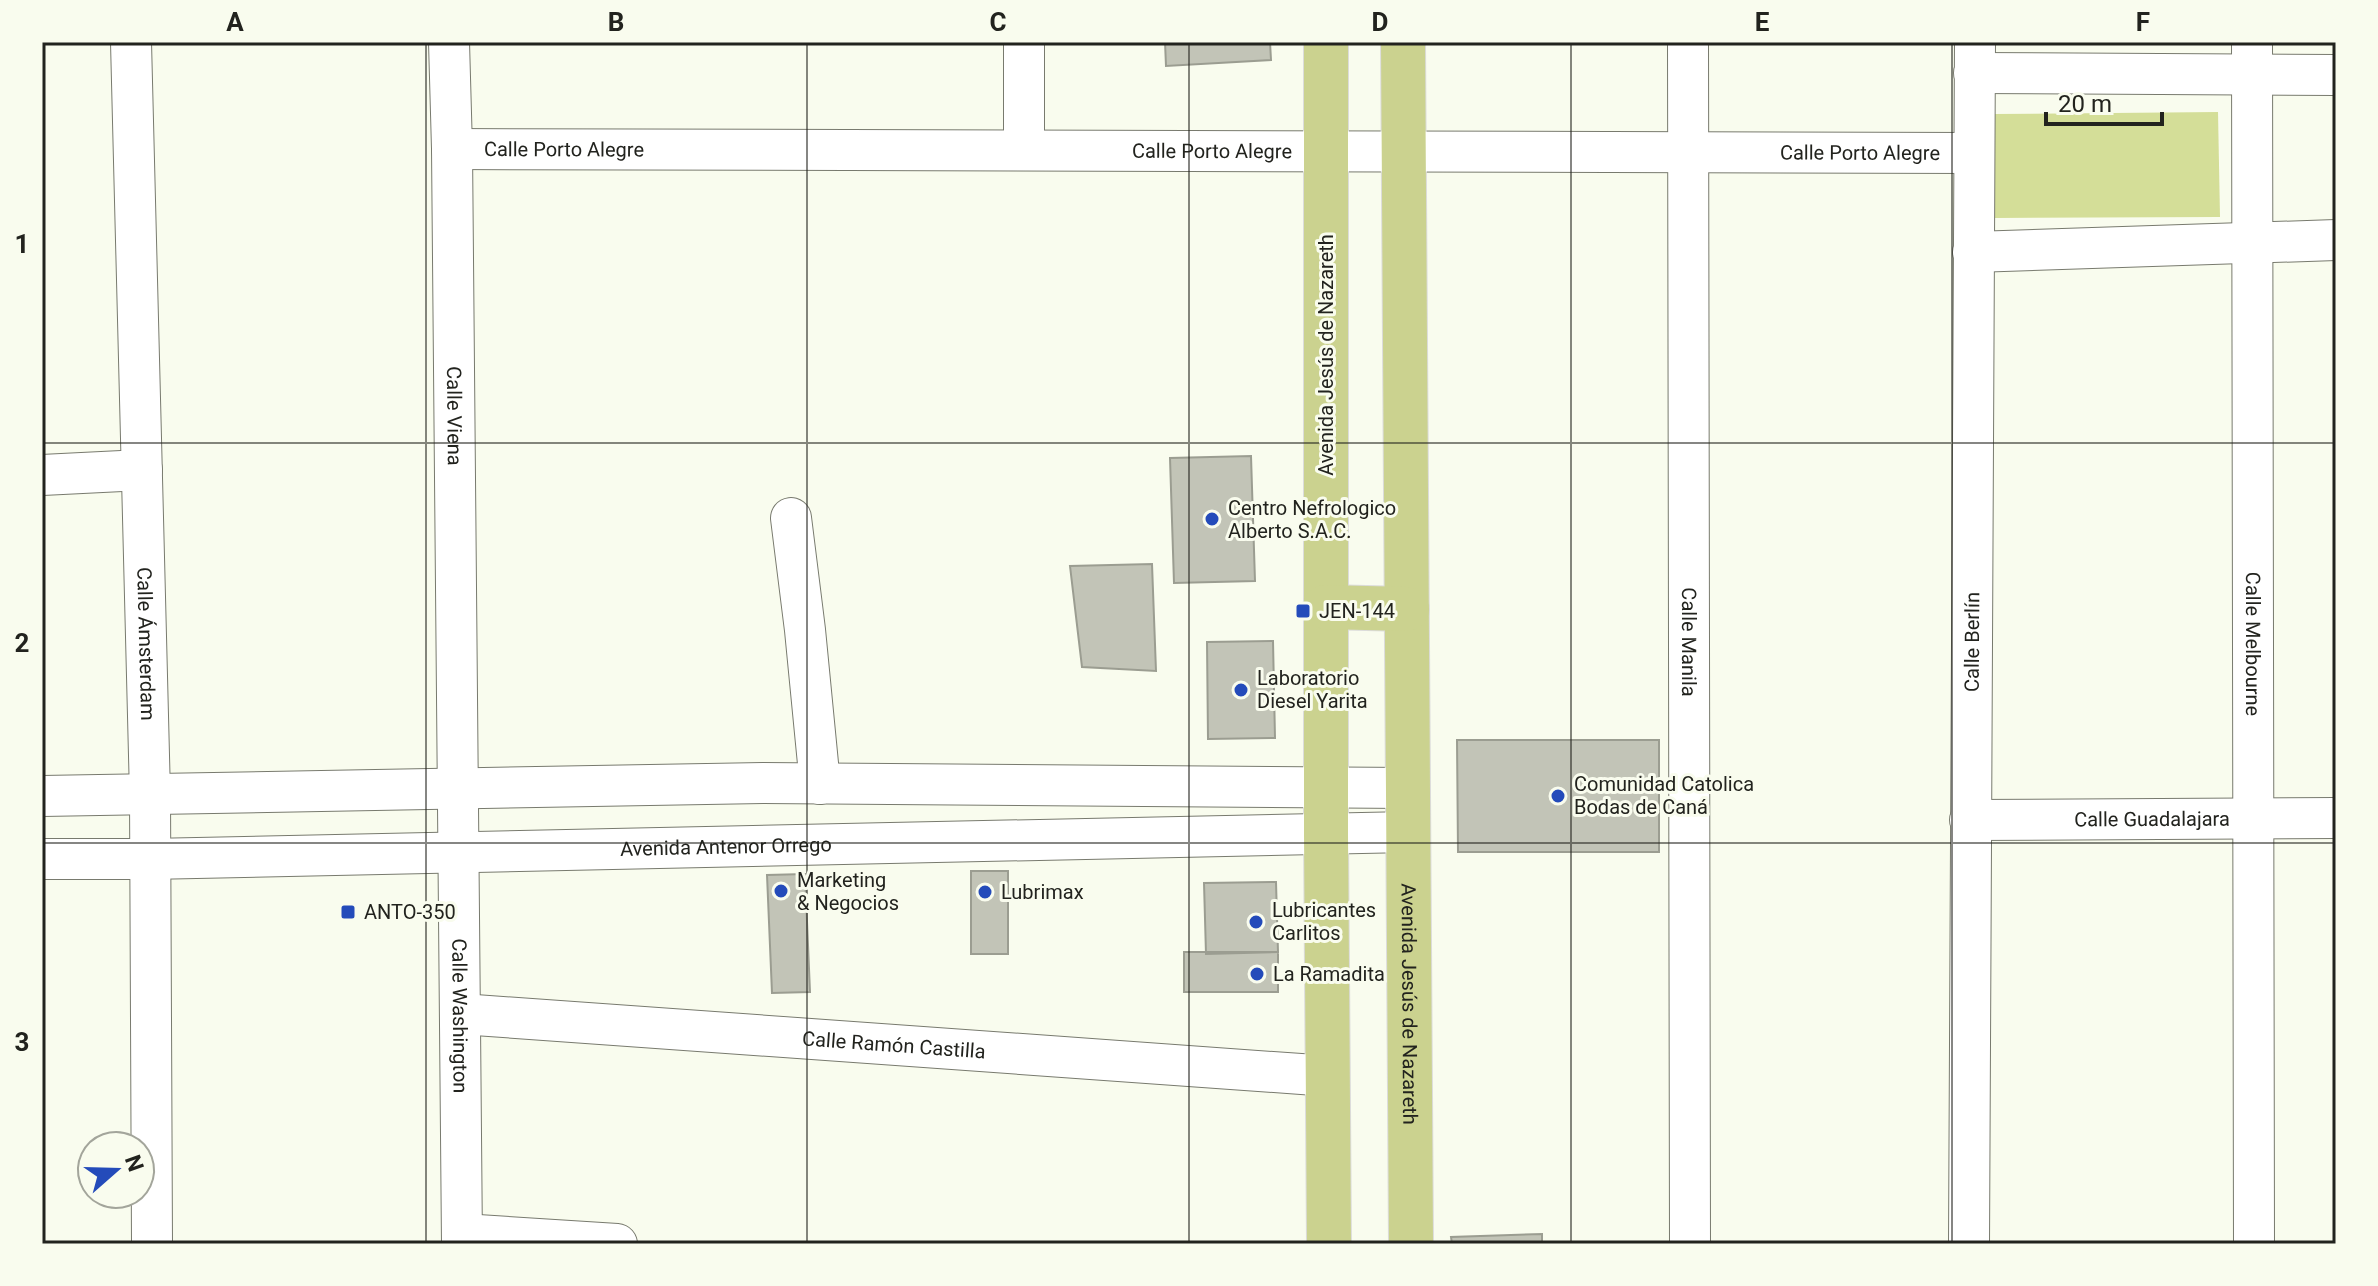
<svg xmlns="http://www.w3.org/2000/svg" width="2378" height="1286" font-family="Roboto,sans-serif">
	<rect width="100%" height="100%" fill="#f9fcee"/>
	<!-- green -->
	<path fill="#d4de98" d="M2218,112L2220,217L1995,218L1994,114Z"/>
	<!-- building -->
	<path fill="#c2c4b7" stroke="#9b9d91" stroke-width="2" d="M1165,42H1270L1271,60L1166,66Z
		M1251,456L1255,581L1174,583L1170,458Z
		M1152,564L1156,671L1082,667L1070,566Z
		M1273,641L1275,738L1208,739L1207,642Z
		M1457,740H1659V852H1458Z
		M971,871H1008V954H971Z
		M805,874L810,992L772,993L767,875Z
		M1276,882L1278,952L1206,954L1204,883Z
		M1184,952H1278V992H1184Z
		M1542,1234V1244H1452L1451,1237Z"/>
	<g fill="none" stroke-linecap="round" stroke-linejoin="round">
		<defs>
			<g id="minor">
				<path id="s1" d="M131,42L150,795L152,1244"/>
				<path id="s2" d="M449,42L452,149L462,1244"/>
				<path id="s3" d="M1688,42L1690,1244"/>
				<path id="s4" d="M2252,42L2254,1244"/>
				<path d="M1974,73L2336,75"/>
				<path id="s5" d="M452,149L1973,153"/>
				<path d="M1024,150V42"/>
				<path d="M1973,252L2336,240"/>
				<path d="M42,475L142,470"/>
				<path d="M791,518L805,630L820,784"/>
				<path d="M42,796L763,783L1408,788"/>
				<path id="s6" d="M1970,820L2336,818"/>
				<path id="s7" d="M42,859H149L1408,832"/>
				<path id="s8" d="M461,1014L1329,1076"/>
				<path d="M462,1234L617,1244"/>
				<path id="s9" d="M1969,1244L1975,42"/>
			</g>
			<g id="major">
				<path d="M1326,42V834L1329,1244"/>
				<path id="s10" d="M1403,42L1411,1244"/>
				<path d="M1325,607L1407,609"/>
			</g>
		</defs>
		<!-- minor casing -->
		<use href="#minor" stroke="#787a6e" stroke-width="42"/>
		<!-- major casing -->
		<use href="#major" stroke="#dcdcdb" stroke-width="46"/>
		<!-- minor -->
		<use href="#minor" stroke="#fff" stroke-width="40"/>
		<!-- major -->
		<use href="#major" stroke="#cbd28f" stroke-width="44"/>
	</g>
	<!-- grid -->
	<path fill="none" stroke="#22231e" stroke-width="2" stroke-opacity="0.55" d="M426,42V1244M807,42V1244M1189,42V1244M1571,42V1244M1952,42V1244M42,443H2336M42,843H2336"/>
	<!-- markers -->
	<g fill="#244bba" stroke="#f9fcee" stroke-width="3">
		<circle cx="1212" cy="519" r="8"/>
		<rect x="1295" y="603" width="16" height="16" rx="4"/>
		<circle cx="1241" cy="690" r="8"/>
		<circle cx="1558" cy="796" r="8"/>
		<circle cx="781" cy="891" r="8"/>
		<circle cx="985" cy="892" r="8"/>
		<rect x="340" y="904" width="16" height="16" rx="4"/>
		<circle cx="1256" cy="922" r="8"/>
		<circle cx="1257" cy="974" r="8"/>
	</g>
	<g text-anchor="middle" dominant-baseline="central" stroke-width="6" stroke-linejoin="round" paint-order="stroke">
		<!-- street labels -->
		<g font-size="20" fill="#22231e" stroke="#f9fcee">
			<text stroke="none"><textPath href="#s5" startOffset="112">Calle Porto Alegre</textPath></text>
			<text stroke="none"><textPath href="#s5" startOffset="760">Calle Porto Alegre</textPath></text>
			<text stroke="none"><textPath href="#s5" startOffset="1408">Calle Porto Alegre</textPath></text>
			<text transform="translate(1326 355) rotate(-90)">Avenida Jesús de Nazareth</text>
			<text stroke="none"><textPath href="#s2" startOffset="374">Calle Viena</textPath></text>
			<text stroke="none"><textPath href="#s1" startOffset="602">Calle Ámsterdam</textPath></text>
			<text stroke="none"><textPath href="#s3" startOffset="600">Calle Manila</textPath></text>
			<text stroke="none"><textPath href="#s9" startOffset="602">Calle Berlín</textPath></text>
			<text stroke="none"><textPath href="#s4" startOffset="602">Calle Melbourne</textPath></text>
			<text stroke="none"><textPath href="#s6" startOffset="182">Calle Guadalajara</textPath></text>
			<text stroke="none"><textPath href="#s7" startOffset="684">Avenida Antenor Orrego</textPath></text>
			<text stroke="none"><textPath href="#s10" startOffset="962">Avenida Jesús de Nazareth</textPath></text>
			<text stroke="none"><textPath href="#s2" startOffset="974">Calle Washington</textPath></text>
			<text stroke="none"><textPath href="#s8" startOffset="434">Calle Ramón Castilla</textPath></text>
		</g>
		<!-- poi labels -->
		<g font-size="20" fill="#22231e" stroke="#f9fcee" text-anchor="start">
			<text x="1228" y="508">Centro Nefrologico<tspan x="1228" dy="23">Alberto S.A.C.</tspan></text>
			<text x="1319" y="611">JEN-144</text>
			<text x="1257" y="678">Laboratorio<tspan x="1257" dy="23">Diesel Yarita</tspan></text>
			<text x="1574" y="784">Comunidad Catolica<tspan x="1574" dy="23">Bodas de Caná</tspan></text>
			<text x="797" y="880">Marketing<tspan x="797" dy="23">&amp; Negocios</tspan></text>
			<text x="1001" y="892">Lubrimax</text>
			<text x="1272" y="910">Lubricantes<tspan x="1272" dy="23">Carlitos</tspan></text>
			<text x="364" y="912">ANTO-350</text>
			<text x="1273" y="974">La Ramadita</text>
		</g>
	</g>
	<!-- border -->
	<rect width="2378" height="1286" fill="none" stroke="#f9fcee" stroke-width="88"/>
	<!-- north arrow -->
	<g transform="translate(116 1170) rotate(70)"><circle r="38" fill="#f9fcee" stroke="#a3a59b" stroke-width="2"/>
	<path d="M0-6L14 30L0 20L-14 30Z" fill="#244bba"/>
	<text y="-12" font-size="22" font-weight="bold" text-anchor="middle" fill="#22231e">N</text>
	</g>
	<!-- scale -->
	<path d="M2046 112v12h116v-12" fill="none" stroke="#22231e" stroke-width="4"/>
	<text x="2058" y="112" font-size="24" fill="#22231e" stroke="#f9fcee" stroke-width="6" paint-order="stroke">20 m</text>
	<rect x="44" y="44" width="2290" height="1198" fill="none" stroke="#22231e" stroke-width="3"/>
	<g font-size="26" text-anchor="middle" font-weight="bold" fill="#22231e">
		<text x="235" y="31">A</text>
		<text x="616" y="31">B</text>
		<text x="998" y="31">C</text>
		<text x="1380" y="31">D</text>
		<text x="1762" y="31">E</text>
		<text x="2143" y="31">F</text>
		<text x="22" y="253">1</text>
		<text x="22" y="652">2</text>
		<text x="22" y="1051">3</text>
	</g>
</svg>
